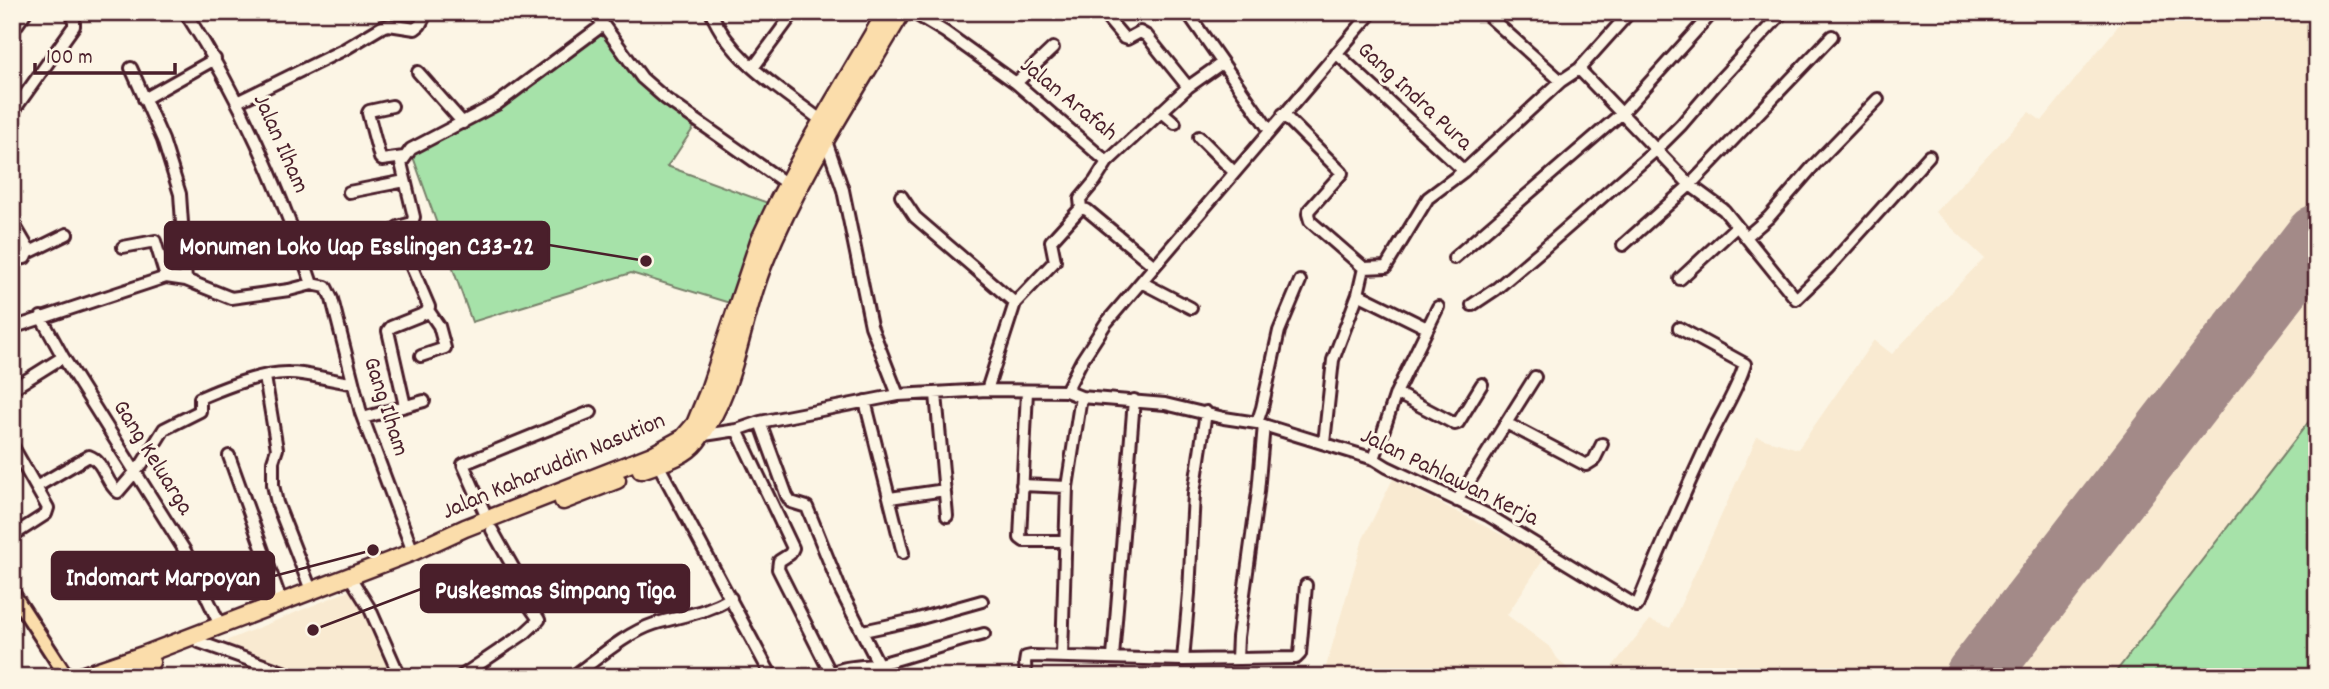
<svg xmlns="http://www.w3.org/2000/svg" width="2329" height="689" font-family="Dekko,sans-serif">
	<rect width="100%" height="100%" fill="#fcf5e5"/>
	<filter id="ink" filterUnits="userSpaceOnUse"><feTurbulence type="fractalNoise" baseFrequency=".0143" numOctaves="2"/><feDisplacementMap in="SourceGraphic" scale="14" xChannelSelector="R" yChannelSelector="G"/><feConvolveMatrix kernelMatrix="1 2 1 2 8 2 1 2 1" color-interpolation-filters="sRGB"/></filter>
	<g filter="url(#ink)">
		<!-- built -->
		<path fill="#f9ead1" d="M2129,12H2317V677H1604L1650,620L1670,628L1757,437L1798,449L1874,340L1892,354L1984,258L1935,212L2029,112L2042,121Z
			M1393,479L1545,557L1507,615L1551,648L1557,658L1576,677H1323L1363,539Z
			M353,589L366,609L396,677H305L227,646L228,640Z"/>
		<!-- green -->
		<path fill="#a6e2a9" stroke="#78806a" stroke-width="2" d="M602,32L636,79L694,127L673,159L667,166L768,203L733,304L631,273L472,322L412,154Z
			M2317,411V677H2112Z"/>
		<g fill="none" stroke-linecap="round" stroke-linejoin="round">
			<!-- runway -->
			<path stroke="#a38a88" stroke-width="63" d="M1976,677L2317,236"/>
			<defs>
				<path id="minor" d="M185,12C241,98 279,187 312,284
					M594,12L642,78L666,99L787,184
					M711,12C731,61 782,90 822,121
					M912,12L945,32L1016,83L1107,162
					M1102,12L1124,38L1127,39L1140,32L1147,36L1188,87
					M1187,12L1270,131
					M1484,12L1561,81
					M12,32L26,12
					M1336,53L1464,171
					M131,68L163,140L180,194L186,280
					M753,68L794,12
					M1579,69L1690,185L1724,210L1796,299L1828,268L1929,156
					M418,72L463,123
					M1016,83L1053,48
					M144,99L215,59
					M239,101L345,49L382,27L389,25L415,29L420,25L427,12
					M392,106L369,111L368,113L380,158L382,160L404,157
					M1161,111L1175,123
					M12,113L74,26V19L71,12
					M1283,114L1342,173L1309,210L1308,214L1310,221L1364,268L1386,267L1428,198L1464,171L1561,81L1579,69L1630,12
					M1199,137L1234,172
					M826,141L843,190L871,326L898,395
					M349,192L405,181
					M901,196L915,217L1015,303L987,390
					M1081,208L1080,199L1095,181L1107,162L1188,87L1222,63
					M12,221L29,250L25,258L12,261
					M1746,237L1769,217L1815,164L1878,99
					M1623,245L1690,185L1832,36
					M123,247L155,241L166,277
					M28,253L67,234
					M1454,258L1622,113L1713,12
					M1680,279L1737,226
					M1141,282L1191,308
					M1358,294L1427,328
					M1015,303L1055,261L1051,241L1081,208L1087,210L1153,265
					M1472,305L1496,289L1543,249L1657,149L1681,125L1718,82L1783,12
					M41,317L63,357L185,551L220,625
					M12,328L166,277L186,280L231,298L289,290L312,284L326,287L332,299L361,413L413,552
					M421,356L445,348L439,326L428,310
					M265,377L277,449L273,461V485L277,503L311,590
					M12,389L63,357
					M1027,391L1020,538L1024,541H1065
					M1066,391L1081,397L1165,404L1224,418L1257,423L1374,459L1387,467L1488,515L1637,606C1659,551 1683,496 1708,442C1720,416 1737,391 1745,364L1679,328
					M1396,393L1455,424L1458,423L1482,384
					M936,394L947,516
					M865,401L903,553
					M405,406L388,331L391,327L426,313L429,307L408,258L398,227L412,223L414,217L401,163L411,149L497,104L603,25
					M363,418L424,401
					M760,422L787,496L791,502L807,507L841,591L879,665L891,677
					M1257,423L1262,408L1279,331L1300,281
					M1506,423L1586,465L1594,460L1602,444
					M737,430L793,548L790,554L779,561L778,569L830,672
					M698,436L737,430L760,422L898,395L987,390L1066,391L1082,360L1106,323L1372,12
					M1324,443L1333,360L1358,294L1364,268
					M12,445L48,508L46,514L12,536
					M229,456L281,601
					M1374,459L1396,393L1438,307
					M658,464L772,677
					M1022,485L1067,487
					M36,487L89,456C104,461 106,484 118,492L142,464L164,429L200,411V398C223,388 263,372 289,373C310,373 331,381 353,383
					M890,498L945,490
					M1457,501L1535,377
					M488,520L463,464L591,412
					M350,577L370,609L400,677
					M863,631L914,620L982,601
					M195,635L199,642L297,677
					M1062,656L1067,487L1081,397
					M1113,657L1134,400
					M1237,659L1238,637L1258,492L1264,425
					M1183,660L1189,593L1194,493L1206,412
					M460,677L525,633L539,620C532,608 516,592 519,578L492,530
					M572,677C596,660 626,633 654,624C682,615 704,614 731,598
					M825,677C841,664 864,668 883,663C917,654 950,643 984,634
					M1026,677L1025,663L1026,657L1031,656L1183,660L1296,658L1300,654L1306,585"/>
				<path id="major" d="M12,592L67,677"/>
				<path id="highway" d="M641,470C660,463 684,458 697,441C737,390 740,321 764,263C799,175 854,94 902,12
					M563,501L617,480
					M78,677L143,655L413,552L465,528L652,455L683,438L695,424L709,390L759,241L777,203L810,141L886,12
					M111,677L151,662"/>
			</defs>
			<!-- minor casing -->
			<use href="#minor" stroke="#4a1f2b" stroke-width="16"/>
			<!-- major casing -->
			<use href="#major" stroke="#4a1f2b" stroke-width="18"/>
			<!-- highway casing -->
			<use href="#highway" stroke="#4a1f2b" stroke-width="21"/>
			<!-- minor -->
			<use href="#minor" stroke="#fcf5e5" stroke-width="10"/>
			<!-- major -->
			<use href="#major" stroke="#fbddab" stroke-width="12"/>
			<!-- highway -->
			<use href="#highway" stroke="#fbddab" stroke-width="16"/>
		</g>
	</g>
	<g text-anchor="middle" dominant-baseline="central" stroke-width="6" stroke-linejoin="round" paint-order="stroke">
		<!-- street labels -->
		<g font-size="24" fill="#4a1f2b" stroke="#fcf5e5">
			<text transform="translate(1414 97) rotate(43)">Gang Indra Pura</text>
			<text transform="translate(1068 100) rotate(39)">Jalan Arafah</text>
			<text transform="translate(280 144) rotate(66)">Jalan Ilham</text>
			<text transform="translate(385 407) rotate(72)">Gang Ilham</text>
			<text transform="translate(152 458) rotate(58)">Gang Keluarga</text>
			<text transform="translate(554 467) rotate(-23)">Jalan Kaharuddin Nasution</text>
			<text transform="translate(1449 478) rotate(26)">Jalan Pahlawan Kerja</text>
		</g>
	</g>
	<!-- callouts -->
	<path fill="none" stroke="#4a1f2b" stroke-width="2.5" d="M646 261L549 245M373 550L274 576M313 630L421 589"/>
	<g fill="#4a1f2b" stroke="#fcf5e5" stroke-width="2.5">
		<circle cx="646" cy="261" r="7"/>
		<circle cx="373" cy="550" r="7"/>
		<circle cx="313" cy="630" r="7"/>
	</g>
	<g fill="#4a1f2b" stroke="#4a1f2b" stroke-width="2.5">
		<rect x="165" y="222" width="384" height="47" rx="7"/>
		<rect x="52" y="552" width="222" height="47" rx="7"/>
		<rect x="421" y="565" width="268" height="47" rx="7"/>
	</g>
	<g font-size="26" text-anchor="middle" font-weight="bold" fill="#fff">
		<text x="357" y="254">Monumen Loko Uap Esslingen C33-22</text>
		<text x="163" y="585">Indomart Marpoyan</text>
		<text x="555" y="598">Puskesmas Simpang Tiga</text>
	</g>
	<!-- margin -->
	<rect width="2329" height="689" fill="none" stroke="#fcf5e5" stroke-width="42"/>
	<rect x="21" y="21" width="2287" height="647" fill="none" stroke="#4a1f2b" stroke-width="2.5" filter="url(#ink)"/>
	<!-- scale -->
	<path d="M35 63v10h140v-10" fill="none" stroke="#4a1f2b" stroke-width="3.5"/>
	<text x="46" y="63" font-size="21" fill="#4a1f2b" stroke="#fcf5e5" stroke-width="5" paint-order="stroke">100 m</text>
</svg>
